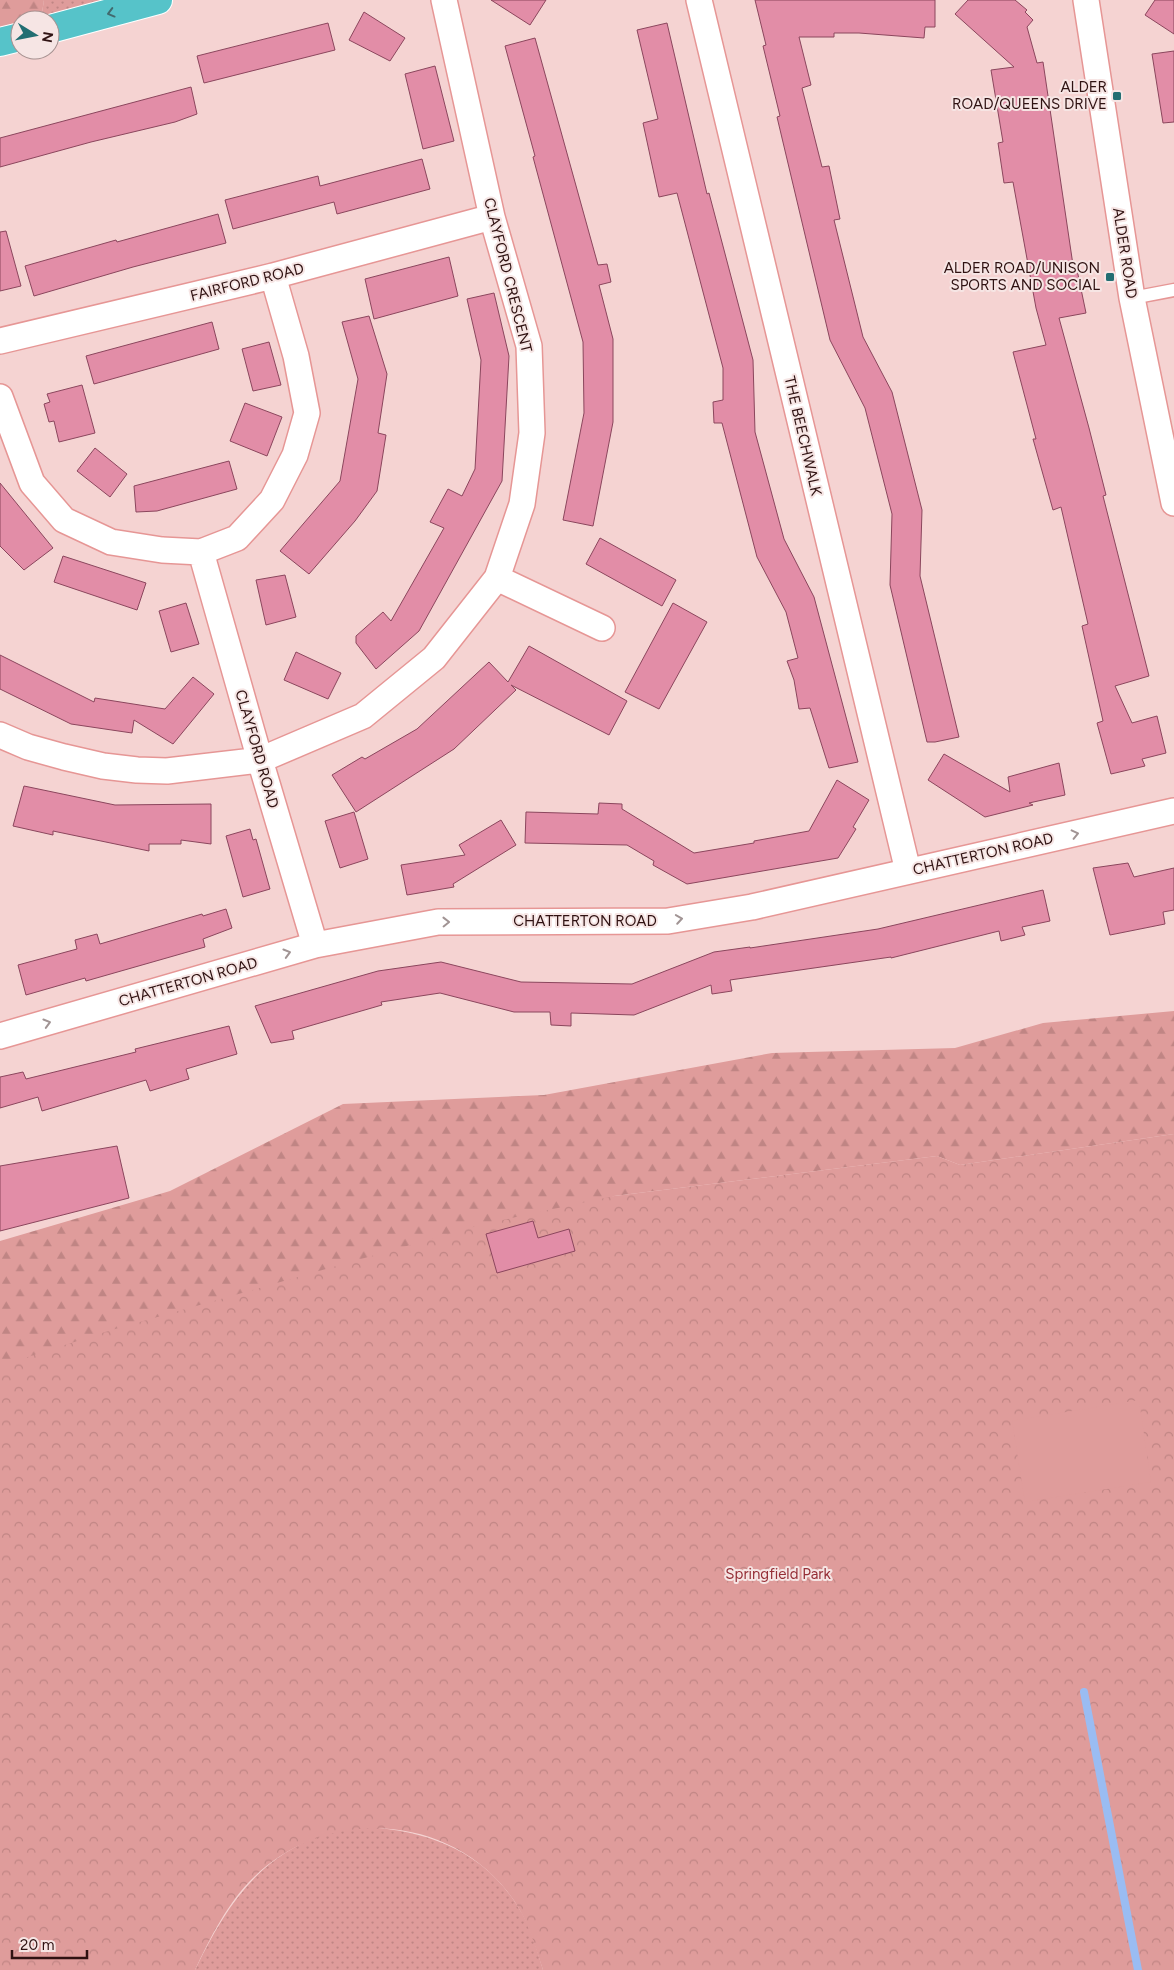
<svg xmlns="http://www.w3.org/2000/svg" width="1174" height="1970" font-family="Figtree,sans-serif">
	<defs>
		<pattern id="grass-dots" width="8" height="8" patternUnits="userSpaceOnUse" patternTransform="scale(1.25)"><rect width="8" height="8" fill="#df9c9b"/><path d="M2 2h.1M6 6h.1" fill="none" stroke="#c08584" stroke-width="1.8" stroke-linecap="round"/></pattern>
		<pattern id="forest-firs" width="22" height="20" patternUnits="userSpaceOnUse" patternTransform="scale(1.25)"><rect width="22" height="20" fill="#df9c9b"/><path d="M5 1l3.5 6h-7zM16 11l3.5 6h-7z" fill="#c08584"/></pattern>
		<pattern id="park-crowns" width="20" height="18" patternUnits="userSpaceOnUse" patternTransform="scale(1.25)"><rect width="20" height="18" fill="#df9c9b"/><path d="M2 6a3 3 0 1 1 6 0M12 15a3 3 0 1 1 6 0" fill="none" stroke="#c08584"/></pattern>
	</defs>
	<rect width="100%" height="100%" fill="#f5d3d2"/>
	<!-- grass -->
	<path fill="url(#grass-dots)" d="M44,0H113L41,19Z
		M365,1827C436,1831 494,1856 527,1923C534,1938 538,1954 543,1970H195C224,1910 257,1857 323,1835C336,1830 352,1830 365,1827Z"/>
	<!-- forest -->
	<path fill="url(#forest-firs)" d="M0,0H44L41,19L20,20V25L0,30Z
		M1174,1011V1134L960,1165L937,1156L614,1196L0,1527V1241L170,1191L343,1104L544,1095L772,1053L955,1048L1043,1023Z"/>
	<!-- park -->
	<path fill="url(#park-crowns)" d="M1174,1134V1970H543C534,1942 526,1914 507,1891C444,1812 325,1808 254,1877C228,1902 210,1938 195,1970H0V1366L108,1331L484,1224L614,1196L937,1156L960,1165Z"/>
	<!-- pitch -->
	<path fill="#df9c9b" d="M1139,1400L1151,1482L1025,1502L1012,1421Z"/>
	<g fill="none" stroke-linecap="round" stroke-linejoin="round">
		<!-- stream -->
		<path stroke="#9abcf2" stroke-width="8" d="M1084,1692L1138,1970"/>
	</g>
	<!-- building -->
	<path fill="#e28da7" stroke="#8b465d" d="M491,0H546L530,25Z
		M755,0H935V27H925L924,38L859,33H834V37H799L811,85L802,88L822,167L829,166L840,219L834,220L863,337L892,392L922,510L920,576L959,737L935,742H927L890,585L892,514L865,408L830,340L777,117L780,116L763,46L766,45Z
		M968,0H1015L1027,10L1025,12L1033,20L1027,27L1037,63L1043,62L1073,265H1076L1086,313L1059,318L1089,428L1106,495L1103,496L1149,676L1115,686L1132,723L1157,716L1166,753L1142,759L1145,766L1111,774L1097,723L1103,721L1082,626L1088,624L1061,507L1053,510L1033,439H1036L1013,352L1046,345L1036,308L1013,182L1004,183L998,143L1003,142L991,70L1014,67L955,14Z
		M1155,0H1174V34L1145,15Z
		M364,12L405,38L390,61L349,40Z
		M328,23L335,50L204,83L197,56Z
		M667,23L707,194L709,193L753,360L755,432L784,539L814,597L858,762L829,768L810,708L799,709L794,680L787,661L798,658L786,612L757,557L722,423H714L713,402L723,400V368L677,193L659,197L643,123L658,119L637,30Z
		M535,38L598,265L607,264L611,282L599,285L613,339V422L593,526L563,520L584,413L583,342L533,157L535,156L505,46Z
		M1174,51V122L1163,123L1152,54Z
		M435,66L454,141L423,149L405,74Z
		M191,87L197,114L175,122L91,142L0,167V138Z
		M422,159L430,189L337,214L334,202L233,229L225,200L318,176L320,186Z
		M218,214L226,243L133,267L34,296L25,266L116,240L117,242Z
		M6,231L21,286L0,291V232Z
		M449,257L458,296L374,319L365,279Z
		M494,293L509,356L502,481L419,631L376,669L356,643V636L383,612L391,621L444,528L430,522L448,489L462,496L475,469L481,360L467,299Z
		M369,316L387,374L378,433L386,435L377,491L355,521L309,574L280,551L340,481L358,379L342,322Z
		M212,322L219,349L94,384L86,356Z
		M269,342L281,385L253,391L242,349Z
		M82,385L95,433L59,442L54,421L49,422L44,404L50,402L47,394Z
		M245,403L282,417L267,456L230,441Z
		M95,448L127,474L110,497L77,471Z
		M229,461L237,489L157,511L136,512L134,486Z
		M0,483L53,548L24,570L0,546Z
		M600,538L676,580L662,606L586,564Z
		M63,556L146,583L137,610L54,582Z
		M285,575L296,617L266,625L256,580Z
		M186,603L199,644L171,652L159,611Z
		M673,603L707,622L659,709L625,692Z
		M529,646L627,701L609,735L511,685L516,690L454,749L356,812L332,775L362,757L365,759L417,729L489,662L508,682Z
		M296,652L341,673L328,699L284,680Z
		M0,655L94,702L95,698L165,709L193,677L214,694L173,744L134,720L132,733L71,724L0,689Z
		M944,754L1010,792L1008,777L1059,763L1065,795L1029,803L1033,805L985,817L928,780Z
		M837,780L869,800L853,827L856,829L838,858L687,884L653,865L654,861L627,845L525,843L526,812L598,814L599,803L622,804V809L694,853L754,843V841L809,831Z
		M24,786L115,805L211,804V844L181,840V844H149V851L53,831V835L13,826Z
		M354,812L368,859L340,868L325,821Z
		M501,820L516,845L453,884L454,887L407,895L401,865L465,855L459,845Z
		M250,829L253,840L256,839L270,889L243,897L226,836Z
		M1128,863L1134,877L1174,868V910L1163,912L1165,924L1110,935L1093,868Z
		M1043,890L1050,921L1022,927L1025,935L1001,941L999,931L891,958V957L730,980L732,991L712,994L711,985L634,1015L571,1013V1026L551,1025L550,1012H514L440,993L381,1002L382,1005L292,1031L294,1039L271,1043L255,1006L378,971L441,962L521,982L632,984L714,952L750,947V948L878,929Z
		M226,909L232,928L203,939L205,947L86,981L85,978L26,995L18,965L77,949L75,940L97,934L100,944L202,914L203,916Z
		M229,1026L237,1054L186,1069L189,1079L150,1091L146,1080L42,1111L38,1097L0,1108V1077L23,1072L26,1079L136,1052L135,1049Z
		M117,1146L129,1198L0,1231V1166Z
		M533,1221L538,1238L569,1229L575,1251L497,1273L486,1234Z"/>
	<g fill="none" stroke-linecap="round" stroke-linejoin="round">
		<defs>
			<path id="lane" d="M1132,298L1174,290"/>
			<path id="street" d="M699,0L908,871
				M1086,0L1132,298L1174,503
				M0,341L273,276L492,217
				M0,397L32,483L64,520L111,542L162,550L201,552L237,538L272,500L295,455L307,413L296,356L273,276
				M201,552L260,760L315,945
				M497,578L602,628
				M0,735L28,747L64,757L103,766L137,770L167,771L260,760L363,716L434,658L497,578L522,504L532,433L529,346L492,217L444,0
				M0,1036L315,945L438,922L668,921L752,907L1174,811"/>
			<path id="highway" d="M50,29L158,0
				M0,42L20,37"/>
		</defs>
		<!-- lane casing -->
		<use href="#lane" stroke="#e69695" stroke-width="15"/>
		<!-- street casing -->
		<use href="#street" stroke="#e69695" stroke-width="28"/>
		<!-- highway casing -->
		<use href="#highway" stroke="#fff" stroke-width="30"/>
		<!-- lane -->
		<use href="#lane" stroke="#fff" stroke-width="12"/>
		<!-- street -->
		<use href="#street" stroke="#fff" stroke-width="25"/>
		<!-- highway -->
		<use href="#highway" stroke="#56c3c9" stroke-width="28"/>
	</g>
	<!-- one-way arrows -->
	<defs><path id="oneway-chevron" d="M-2-3.5L2.5 0L-2 3.5" fill="none" stroke-width="1.6" stroke-linecap="round" stroke-linejoin="round" transform="scale(1.25)"/></defs>
	<use stroke="#426a6e" href="#oneway-chevron" transform="translate(111 13) rotate(165)"/>
	<g stroke="#a19494">
		<use href="#oneway-chevron" transform="translate(1075 834) rotate(-13)"/>
		<use href="#oneway-chevron" transform="translate(679 919) rotate(-9)"/>
		<use href="#oneway-chevron" transform="translate(446 922) rotate(-1)"/>
		<use href="#oneway-chevron" transform="translate(287 953) rotate(-16)"/>
		<use href="#oneway-chevron" transform="translate(47 1023) rotate(-16)"/>
	</g>
	<!-- markers -->
	<g fill="#226e72" stroke="#f6e5e4" stroke-width="2">
		<rect x="1112" y="91" width="10" height="10" rx="2.5"/>
		<rect x="1105" y="272" width="10" height="10" rx="2.5"/>
	</g>
	<g text-anchor="middle" dominant-baseline="central" stroke-width="4" stroke-linejoin="round" paint-order="stroke">
		<!-- poi labels -->
		<g font-size="15" fill="#2f1212" stroke="#f6e5e4" text-anchor="end">
			<text x="1107" y="87">ALDER<tspan x="1107" dy="17">ROAD/QUEENS DRIVE</tspan></text>
			<text x="1100" y="268">ALDER ROAD/UNISON<tspan x="1100" dy="17">SPORTS AND SOCIAL</tspan></text>
		</g>
		<!-- street labels -->
		<g font-size="15" fill="#2f1212" stroke="#f6e5e4">
			<text transform="translate(1125 253) rotate(81)">ALDER ROAD</text>
			<text transform="translate(508 275) rotate(76)">CLAYFORD CRESCENT</text>
			<text transform="translate(247 282) rotate(-14)">FAIRFORD ROAD</text>
			<text transform="translate(803 436) rotate(77)">THE BEECHWALK</text>
			<text transform="translate(257 749) rotate(74)">CLAYFORD ROAD</text>
			<text transform="translate(983 854) rotate(-13)">CHATTERTON ROAD</text>
			<text x="585" y="921">CHATTERTON ROAD</text>
			<text transform="translate(188 982) rotate(-16)">CHATTERTON ROAD</text>
		</g>
		<!-- park labels -->
		<g font-size="15" fill="#952e36" stroke="#f6e5e4">
			<text x="778" y="1574">Springfield Park</text>
		</g>
	</g>
	<!-- north arrow -->
	<g transform="translate(35 35) rotate(100)"><circle r="24" fill="#f6e5e4" stroke="#a69190"/>
	<path d="M0-4L9 19L0 12L-9 19Z" fill="#226e72"/>
	<text y="-8" font-size="14" font-weight="bold" text-anchor="middle" fill="#2f1212">N</text>
	</g>
	<!-- scale -->
	<path d="M12 1950v8h75v-8" fill="none" stroke="#2f1212" stroke-width="2.5"/>
	<text x="20" y="1950" font-size="15" fill="#2f1212" stroke="#f6e5e4" stroke-width="4" paint-order="stroke">20 m</text>
</svg>
